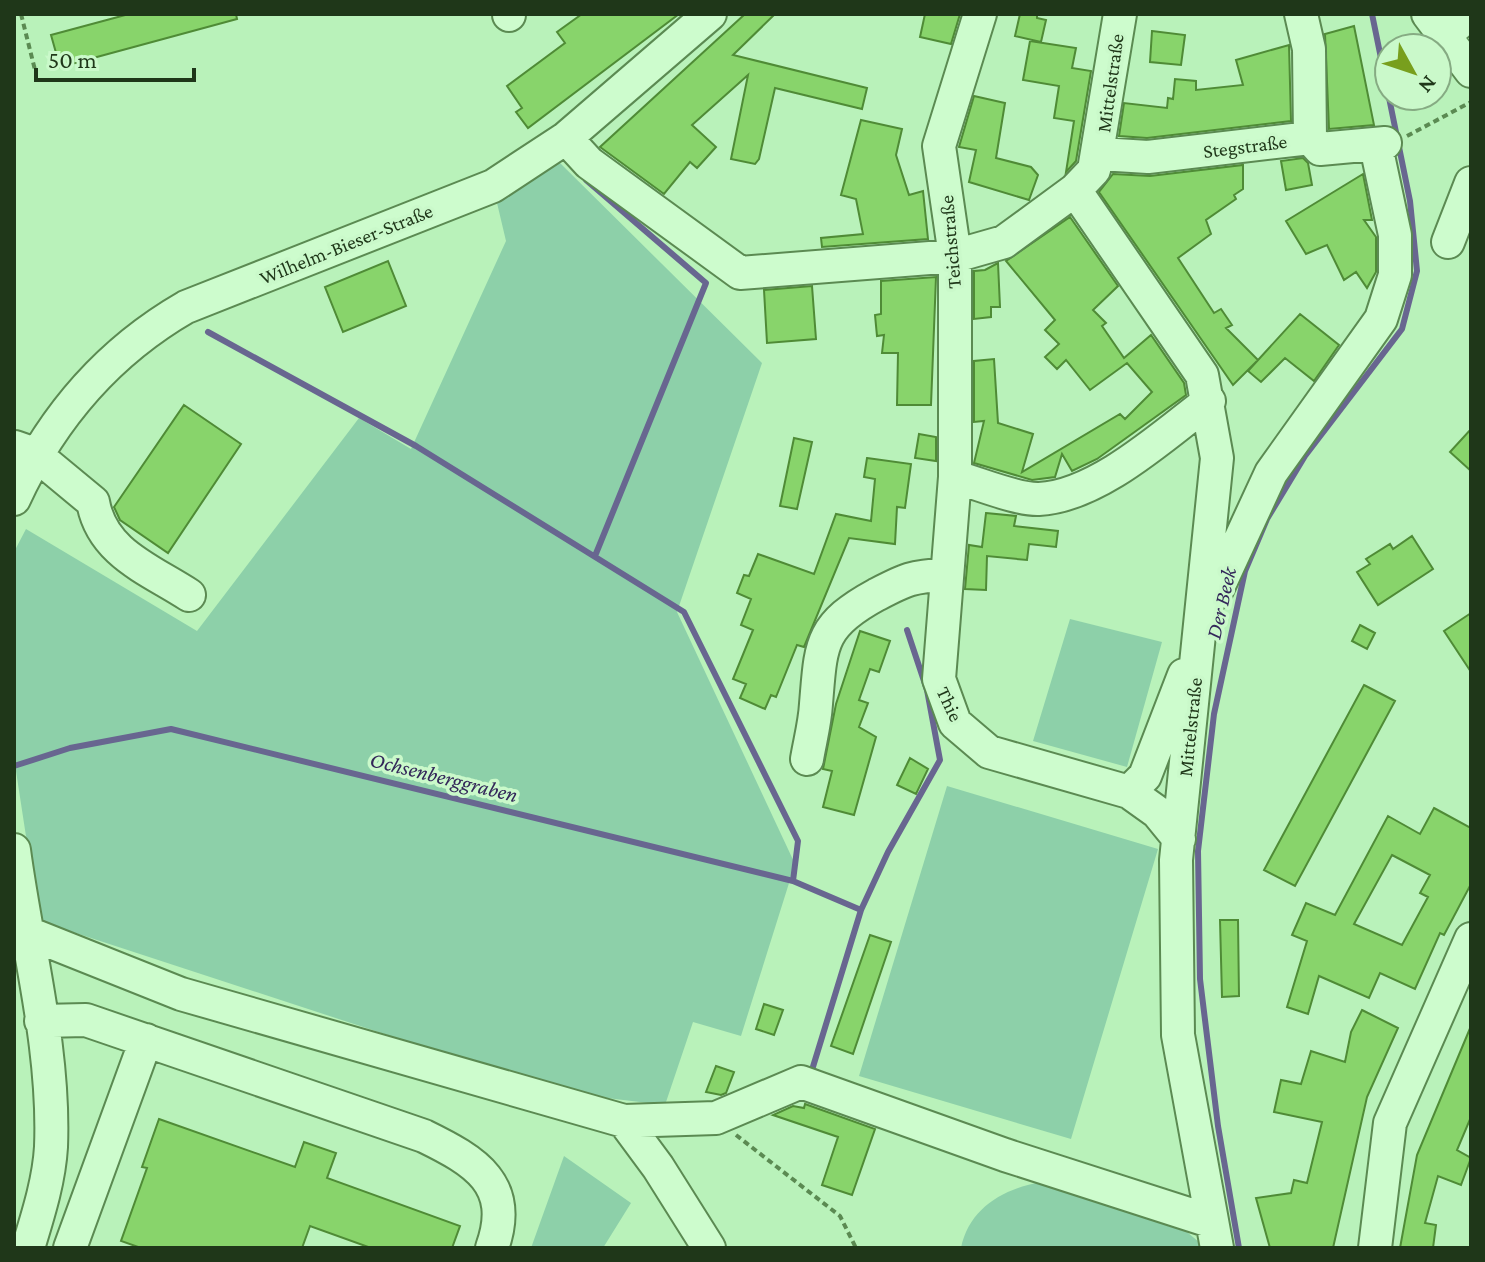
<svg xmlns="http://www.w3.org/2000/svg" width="1485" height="1262" font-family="'Crimson Pro',serif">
	<rect width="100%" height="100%" fill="#b9f2ba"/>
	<!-- green -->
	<path fill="#8dd0a9" d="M560,163L762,363L677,612L795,864L741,1036L693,1022L665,1105L565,1093L39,921L14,758V552L26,529L197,631L359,418L411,449L506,241L493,186Z
		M1070,619L1162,642L1127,767L1033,741Z
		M947,786L1158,849L1071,1139L859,1076Z
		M564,1156L631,1203L603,1248H531Z
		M1042,1182L1181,1227L1206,1248H961C969,1208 1004,1188 1042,1182Z"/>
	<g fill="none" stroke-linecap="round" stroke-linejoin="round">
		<!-- stream -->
		<path stroke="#686690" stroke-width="6" d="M586,180L706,283L595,556
			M208,332L416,446L684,612L798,841L793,881
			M14,766L70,748L171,729L793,881L861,910
			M817,1072L812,1070L861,910L888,852L940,760L927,690L907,630
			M1239,1248L1218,1126L1200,979L1198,851L1214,714L1245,571L1267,519L1305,456L1402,329L1417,271L1410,201L1372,14"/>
	</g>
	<!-- building -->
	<path fill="#88d46b" stroke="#4f8b36" stroke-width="2" fill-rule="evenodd" d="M129,14H236L237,19L60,67L51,35Z
		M582,14H679L528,128L516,112L522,108L507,86L565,43L557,32Z
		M745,14H775L733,55L867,88L862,109L775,88L759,159L755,164L731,159L748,75L692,125L716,147L697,168L690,162L664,194L600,147Z
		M925,14H960L951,44L920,37Z
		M1020,14H1037V18L1046,20L1041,42L1015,36Z
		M1354,26L1374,125L1329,129L1325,34Z
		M1152,31L1185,35L1181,65L1150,62Z
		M1030,41L1076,48L1072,68L1091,71L1076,161L1066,172L1074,121L1054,118L1059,86L1023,80Z
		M1289,45L1291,121L1147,138L1119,136L1124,103L1167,108L1168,98L1173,99L1175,79L1196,81V90L1243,85L1236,60Z
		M974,96L1005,103L996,158L1031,167L1038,175L1029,200L969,182L976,150L959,147Z
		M861,120L902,129L896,155L909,195L923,191L928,239L822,247L821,238L863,234L856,199L841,195Z
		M1303,158L1308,163L1312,185L1286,190L1281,161Z
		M1243,165V189L1234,195L1236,199L1206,220L1211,234L1178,258L1214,313L1221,309L1232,325L1226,328L1258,360L1233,385L1099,192L1113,174L1150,176Z
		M1363,174L1372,220H1364L1376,237V272L1367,288L1356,272L1344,280L1327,245L1306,254L1286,221Z
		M1070,217L1118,286L1093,310L1106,323L1102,326L1124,358L1151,335L1184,383L1186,395L1097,459L1072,471L1062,454L1055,477L1032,480L974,463L984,421L974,422V361L994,359L998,423L1033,434L1022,472L1120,414L1125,419L1152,392L1127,363L1090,390L1066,360L1057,369L1045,357L1059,344L1045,330L1055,320L1006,261Z
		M388,261L406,306L343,332L325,287Z
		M998,263L1000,307H991V317L974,319V271L985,270Z
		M936,277L931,405H897L898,353H882L884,335L877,336L875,315L881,314V281Z
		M812,286L816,339L767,343L764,290Z
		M1300,314L1339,345L1314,381L1285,358L1261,382L1248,371Z
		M184,405L241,444L168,553L120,520L114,507Z
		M1471,429V471L1450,452Z
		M919,434L936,437V461L915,458Z
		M794,438L812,442L797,509L780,506Z
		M867,458L911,464L905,508L897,507L895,544L849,538L804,647L797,645L776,697L771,695L765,709L740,698L746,684L733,679L753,630L741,625L751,599L737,593L744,575L749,576L758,554L814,574L836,514L871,521L875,479L864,477Z
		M986,513L1016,516L1014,526L1058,531L1056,547L1029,544L1027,560L987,556L986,590L965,589L969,545L982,547Z
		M1412,536L1433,569L1378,605L1357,572L1370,564L1366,559L1390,544L1393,549Z
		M1471,613V672L1444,631Z
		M1360,625L1375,633L1367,649L1352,641Z
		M860,631L890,641L879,672L870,669L859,700L868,703L859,727L876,737L854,815L823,807L832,771L823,769L836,704Z
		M1364,685L1395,701L1295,886L1264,870Z
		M910,758L928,769L916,794L897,785Z
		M1434,808L1471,828V884L1444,935L1440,933L1415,989L1380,973L1369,998L1319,976L1308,1014L1287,1007L1307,941L1292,935L1306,903L1335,915L1388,816L1420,834ZM1392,855L1430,875L1420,893L1428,897L1402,945L1354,924Z
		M1220,920H1238L1239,996L1222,997Z
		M870,935L891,942L853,1054L831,1046Z
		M764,1004L783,1010L774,1035L756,1029Z
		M1362,1010L1398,1028L1367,1097L1333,1248H1270L1256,1198L1291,1193L1294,1180L1307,1183L1322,1122L1274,1112L1281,1080L1301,1084L1311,1051L1345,1062L1351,1032Z
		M1471,1026V1117L1457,1150L1471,1158L1461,1185L1438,1176L1425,1223L1436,1225L1433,1248H1400L1417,1155Z
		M716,1066L734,1072L726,1093L721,1095L706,1092Z
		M805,1104L875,1129L852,1195L822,1185L838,1137L773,1115L793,1106L804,1108Z
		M159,1119L295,1167L304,1142L336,1153L327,1178L460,1226L452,1248H371L310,1226L302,1248H141L121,1241L147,1168L142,1167Z"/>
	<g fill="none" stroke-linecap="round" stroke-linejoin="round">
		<defs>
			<path id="minor" d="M980,14L939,146L955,256V477L939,679L955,723L989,752L1129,792L1157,812L1179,839
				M1301,14L1309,49L1310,138
				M1428,14L1471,71
				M509,15V14
				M1443,37L1469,14
				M566,138L589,163L740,273L955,256L1004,242L1075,190L1094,170L1120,14
				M1100,154L1148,157L1310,138L1320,149L1385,143
				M1075,190L1202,375L1217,458L1176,860L1178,1035L1217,1248
				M1448,242L1471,183
				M15,447L35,454L93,502C102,553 149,569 189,595
				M955,477C978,483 1017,500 1039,499C1098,496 1164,435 1209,401
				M14,499C52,417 108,352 186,307L493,186L566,138L710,14
				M1215,594L1271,473L1381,319L1395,275V235L1376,146
				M807,759C810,741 815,723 816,704C821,645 819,626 876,595C905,580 912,576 945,575
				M1129,792L1145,776L1184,675
				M14,850C27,948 55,1047 51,1147C49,1181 38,1215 28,1248
				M28,933L181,994L624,1121L716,1118L801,1082L1005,1155L1210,1221
				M41,1021L86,1020L424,1136C475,1161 515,1184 492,1248
				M624,1121L658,1167L709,1248
				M70,1248L146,1040
				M1375,1248L1390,1123L1471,939"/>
		</defs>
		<!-- minor casing -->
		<use href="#minor" stroke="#5b8a52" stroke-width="36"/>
		<!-- path -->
		<path stroke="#5b8a52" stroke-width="4" stroke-dasharray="6 4" stroke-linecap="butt" d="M21,14L35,70
			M1407,136L1471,102
			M736,1135L840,1216L856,1248"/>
		<!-- minor -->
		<use href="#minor" stroke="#cdfccd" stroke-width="32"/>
	</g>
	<g text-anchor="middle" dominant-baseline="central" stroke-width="7" stroke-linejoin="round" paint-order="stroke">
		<!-- street labels -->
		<g font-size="20" fill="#1f3719" stroke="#caf9ca">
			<text transform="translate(1110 83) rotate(-82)">Mittelstraße</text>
			<text transform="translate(1245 146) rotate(-7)">Stegstraße</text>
			<text transform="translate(950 242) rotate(-95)">Teichstraße</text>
			<text transform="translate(346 244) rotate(-22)">Wilhelm-Bieser-Straße</text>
			<text transform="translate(950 704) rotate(65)">Thie</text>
			<text transform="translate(1190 727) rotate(-84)">Mittelstraße</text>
		</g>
		<!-- water labels -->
		<g font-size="22" font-style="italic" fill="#332759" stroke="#caf9ca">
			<text transform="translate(1221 603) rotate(-77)">Der Beek</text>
			<text transform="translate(444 777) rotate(14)">Ochsenberggraben</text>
		</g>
	</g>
	<!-- border -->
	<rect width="1485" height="1262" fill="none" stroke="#1f3719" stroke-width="32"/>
	<!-- north arrow -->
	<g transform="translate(1413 72) rotate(130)"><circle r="38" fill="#caf9ca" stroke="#86ab83" stroke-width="2"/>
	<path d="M0-6L14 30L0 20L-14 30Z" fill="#789f1d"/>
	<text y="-12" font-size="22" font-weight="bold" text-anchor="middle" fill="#1f3719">N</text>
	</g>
	<!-- scale -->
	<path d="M36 68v12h158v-12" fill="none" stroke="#1f3719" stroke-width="4"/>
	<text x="48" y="68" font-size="24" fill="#1f3719" stroke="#caf9ca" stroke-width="6" paint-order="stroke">50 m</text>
</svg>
